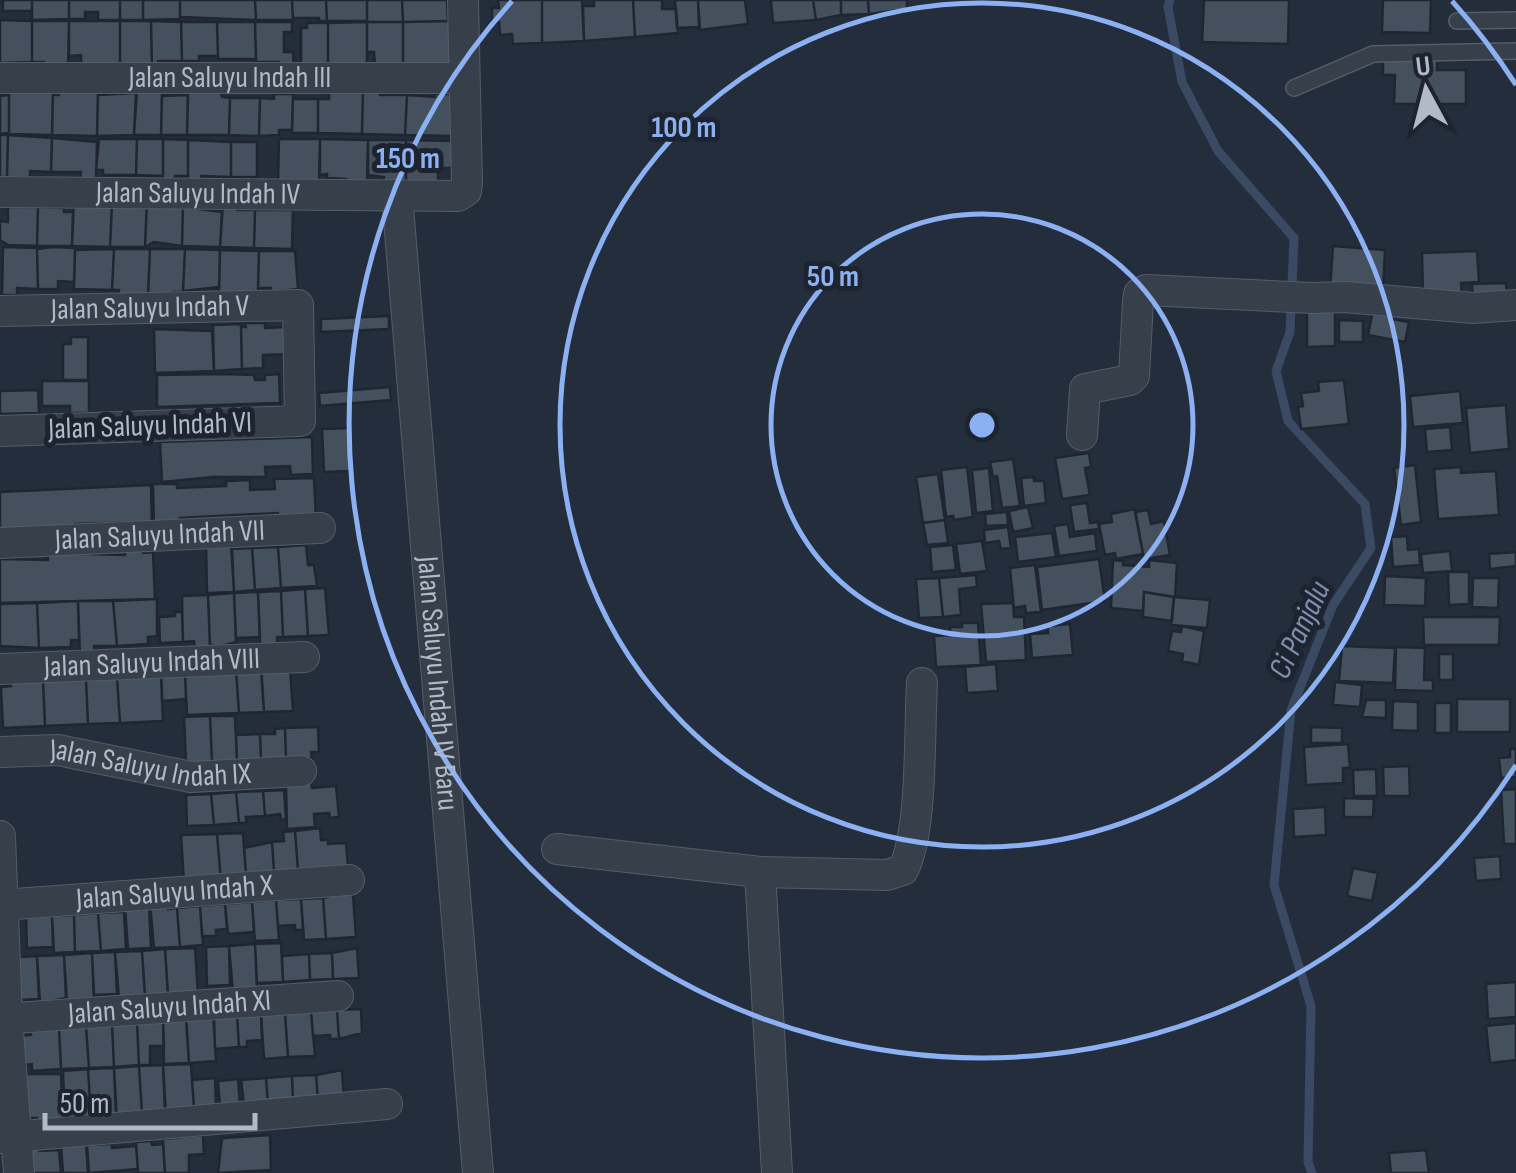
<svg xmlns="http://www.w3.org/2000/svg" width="1516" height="1173" font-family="'Sofia Sans Condensed',sans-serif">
	<rect width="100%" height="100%" fill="#242d3b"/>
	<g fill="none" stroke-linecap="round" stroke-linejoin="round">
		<!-- stream -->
		<path stroke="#3a4a63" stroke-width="9" d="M1170,0L1168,7L1182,82L1218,151L1294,238L1290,332L1276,371L1288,421L1365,504L1371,548L1333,605L1291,710L1274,885L1311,1006L1308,1162L1312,1173"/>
	</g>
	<!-- building -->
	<path fill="#45505f" stroke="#1f2632" stroke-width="2.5" d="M3,0H32V11H3Z
		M32,0H69V19L32,20Z
		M69,0H120V20H98V12H85V19H69Z
		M120,0H143V20H120Z
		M143,0H180V19L143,20Z
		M180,0H255L256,20L180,17Z
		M255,0H292L293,20H256Z
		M292,0H326L327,21H319V18H293Z
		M326,0H367V21H327Z
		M367,0H402L403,22H367Z
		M402,0H447L448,21L403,22Z
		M498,0H542V43L513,44L512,34L500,35L499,22H492V8H499Z
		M542,0H582L584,41L542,43Z
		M594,0H633L635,37L584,41L583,6H594Z
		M633,0H662V9H676L678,33L635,37Z
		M675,0H698L699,27L677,28Z
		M698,0H745L748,24L700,30Z
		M771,0H813L816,20L773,23Z
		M813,0H841V15L816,20Z
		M841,0H868L869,14L841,15Z
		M868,0H907V9L869,14Z
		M1204,0H1289L1288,44L1202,42Z
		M1383,0H1431L1430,33L1382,32Z
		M0,20L32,21V62L0,63Z
		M32,21H69L68,69L44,68V62H32Z
		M69,21H120V67L81,66V55L69,56Z
		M120,21H151L152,69L120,67Z
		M151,21L181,22L182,61H158V69H152Z
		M452,21L453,70L403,65V22Z
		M181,22H217L218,56H199V61H182Z
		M217,22H255L256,59H218Z
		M255,22H292V32H284V52H293L294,70H279V62H256Z
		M367,22V70L328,64V23Z
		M367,22H403V72L375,65L374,52H367Z
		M307,23H328V64L301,65V28H307Z
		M1383,58H1437V70H1466V104H1394L1395,75H1383Z
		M9,89L53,90L52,135L9,134Z
		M98,89L97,136L52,135L53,95H59V90Z
		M137,90L162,91L161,135H134Z
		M204,90L205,93L221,91L222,97L230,98L229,135H187L188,91Z
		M363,90L362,134L318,133V99H329V91Z
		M363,90H380V95H407L405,135L362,134Z
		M136,93L134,135L97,136L98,95Z
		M274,94H293L292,130H279V135L259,136L260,98L274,99Z
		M293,94L295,99H318V133H292Z
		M435,94H451L452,136L405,135L407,95L435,97Z
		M9,95V133L0,134V96Z
		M188,95L187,135H161L162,96Z
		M230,98H260L259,136L229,135Z
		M0,135H8L7,177H0Z
		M8,135L52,138L51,172L30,171V178L7,177Z
		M52,138L97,142L96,180L80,181L81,172H51Z
		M99,139H137L136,175H103V170H96Z
		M137,139H163V176L136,175Z
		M163,139L188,140V176H175L174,182H163Z
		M279,139H320L319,181L278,182Z
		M320,139L368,140L367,182H346V179L327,178V174L320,175Z
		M188,140L231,142V177L201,176V183L188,182Z
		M368,140H406V183L383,182L384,177L368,175Z
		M406,140L454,141V168H438V183H406Z
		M231,142H257V177H231Z
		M74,198L112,204L110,247L72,246Z
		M147,201L145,247H110L112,204Z
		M147,201L183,207L182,246L154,242L145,247Z
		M223,203H237V210H255L254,248L220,247Z
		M8,207H38L37,246L8,245L0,240V221L8,222Z
		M38,207L64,208V212H73L72,246H37Z
		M183,207L222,212L220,247L182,246Z
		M255,210H293L292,249L254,248Z
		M1333,246L1385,250L1383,293L1330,289Z
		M3,247L37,248L38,289L17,288V295H2Z
		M53,247L75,248L74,282L58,281V289H38L37,249Z
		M114,249L112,290L74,289L75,250Z
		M114,249H150L148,296H118L119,290H112Z
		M150,249H185L183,292H173V297L148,296Z
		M185,249L220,250L219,287L183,291Z
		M220,250L259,251L258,294L219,295Z
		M259,251H295L298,289L271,292V288H258Z
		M1477,251L1479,282L1461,283L1462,296L1423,297L1422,253Z
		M1506,283L1507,299L1473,300L1472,284Z
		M1307,304H1335V346L1307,347Z
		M1374,305L1394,309L1392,319L1409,322L1405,342L1368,335Z
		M389,316V329L321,332V319Z
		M1339,320L1363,321V342H1339Z
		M245,323H265V328L288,327L289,354L263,355V368L242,369L241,327H246Z
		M241,324L242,369L214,371L213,325Z
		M154,329L212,331L214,371L155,373Z
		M71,337H88V380H63V344H71Z
		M227,374L254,375L255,380H265V375L279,374L280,403L157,407V375Z
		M1344,380L1349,424L1301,429L1298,407L1303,406L1301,393L1319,391L1318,382Z
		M42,381H89V413H70V406H42Z
		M390,387L391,400L320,406L319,393Z
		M38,390L39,413L0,414V391Z
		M1460,391L1463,423L1413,427L1410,396Z
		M1506,405L1509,449L1470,453L1466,408Z
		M1450,427L1452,450L1427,452L1425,429Z
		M349,428L351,471L324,472L322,429Z
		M312,437L313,474L291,475L290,466L265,467L266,477H213L162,482L160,442Z
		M1089,453L1091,467L1085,468L1090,495L1062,499L1055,458Z
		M1013,459L1020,506L1002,508L997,476L993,477L990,462Z
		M1415,465L1421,522L1401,525L1394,468Z
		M967,467L973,517L954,520L953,516L946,517L941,470Z
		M1461,467V473L1496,471L1499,515L1438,519L1434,469Z
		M989,468L993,511L976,513L972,470Z
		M938,474L945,520L923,523L916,477Z
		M1034,477V481H1044L1046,503L1024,506L1021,478Z
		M314,478L316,520L279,521L278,513L180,518V527L154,528L153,484H177V488L226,486V481L250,480V490L275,489L274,479Z
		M151,485L152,528L138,522L75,524V531L0,537V492Z
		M1087,503L1090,523L1098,522L1099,529L1074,532L1070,505Z
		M1028,507L1033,528L1013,532L1009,511Z
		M1135,509L1143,554L1116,559L1115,553L1105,555L1099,524L1112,522L1111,514Z
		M1148,510L1151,524L1164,521L1170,555L1145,559L1143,554L1135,512Z
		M1007,512L1008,525L986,526L985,514Z
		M945,520L948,543L927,545L923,523Z
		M1068,524L1070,537L1095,533L1097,551L1059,556L1054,526Z
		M1008,527L1011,548L1001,549L999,541L985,543L984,530Z
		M1052,533L1056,557L1018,562L1015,537Z
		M1407,536L1408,550L1419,549L1420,565L1393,567L1391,537Z
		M982,541L987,571L960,574L956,544Z
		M231,543L234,592L207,593L206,544Z
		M306,545L308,565H314L317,586L281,588L278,547Z
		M953,545L956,570L932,572L930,547Z
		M278,547L281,588L255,590L252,548Z
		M252,548L255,590L234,592L232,549Z
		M142,549L143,553L153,552L155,599L0,603V559L48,560V553L125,555V550Z
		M1450,551L1452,571L1423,573L1421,554Z
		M1516,552V566L1490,569L1489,554Z
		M1099,559L1105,601L1042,610L1037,567Z
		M1113,560L1123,561V565L1149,567V560L1177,563L1175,597L1144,592L1143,611L1111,608Z
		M1035,565L1041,612L1026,613L1025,606L1014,608L1010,568Z
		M1448,572H1469V604L1449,605Z
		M976,575L977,587L959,589L961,615L943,617L939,578Z
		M1385,576L1426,578L1425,606L1384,605Z
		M939,578L943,617L919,618L916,579Z
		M1473,578H1499L1498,608L1472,607Z
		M325,588L329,635L308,636L305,589Z
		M305,589L308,636L283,637L281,591Z
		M281,591L283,637H277V645H260L258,592Z
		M258,592L260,637L236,638L234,593Z
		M1144,592L1174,597L1172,621L1143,617Z
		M234,593L236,642L218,647L210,645L208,595Z
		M208,595L210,649H195L194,641L183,642L182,596Z
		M1174,597L1210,600L1207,628L1171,625Z
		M157,599V636L148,637V644L117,646L113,601Z
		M78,601L79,640H71V647L39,648L37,603Z
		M78,601H113L117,646H94V654L80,655Z
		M37,603L39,648L0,646V604Z
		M1013,603L1014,617H1024L1026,660L986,662L981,604Z
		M175,612H182L183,642L160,643L159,617L175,616Z
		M1423,617H1500L1499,645H1424Z
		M962,623H978L981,665L936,667L934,636L950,635V627H962Z
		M1070,624L1073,655L1032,658L1030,634L1048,633V626Z
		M1182,626L1204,631L1199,665L1182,661L1183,654L1168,651L1172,631L1181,632Z
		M1342,646L1395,648L1393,683L1339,681Z
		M1396,647L1425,648L1424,680H1433V691L1395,690Z
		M1439,654H1453V680H1439Z
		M261,663L264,712L239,713L236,671Z
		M996,664L998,691L967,693L965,667Z
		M161,668L163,721L120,723L117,678Z
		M236,668L239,713L187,715L185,673Z
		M290,668L293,711L264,712L261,670Z
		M185,673L186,699L162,701L161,674Z
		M11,678L43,681L45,726L3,728L1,687L11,686Z
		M117,678L120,723L88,724L86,679Z
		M86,679L88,724L45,726L43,681Z
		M1335,682L1362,685L1360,707L1333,705Z
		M1457,699H1510V732H1457Z
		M1366,700H1386V718L1362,717Z
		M1393,701L1418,702V731L1392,730Z
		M1435,703H1451V733H1435Z
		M210,716L212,762L186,763L184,717Z
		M210,716H235L237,761L212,762Z
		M318,727L319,752H311L312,758L286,759L285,728Z
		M1311,727L1342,728V743H1311Z
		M285,728L286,759L261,760L260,734H275V729Z
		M260,734L261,760L237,761L236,735Z
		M1348,744L1350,768H1343V783L1306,785L1304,747Z
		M1510,749H1516V777L1501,778L1499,758L1510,757Z
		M1409,766L1410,796H1384L1383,767Z
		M1376,769L1377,796H1354L1353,770Z
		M311,781L312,788L336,786L339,817L330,818L329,813L314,814L315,827L287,829L286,783Z
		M1516,789V844H1504L1501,790Z
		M284,790L286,819L281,820L280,814L265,816L263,791Z
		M263,791L265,816L246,817V823H239L236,792Z
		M236,792L239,823L214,825L211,794Z
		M211,794L214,825L187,826L186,795Z
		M1344,798L1374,799L1373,817H1344Z
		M1325,807L1326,835L1294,837L1293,809Z
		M320,828L321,840H328V844L346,843L348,867L298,870L295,831Z
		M295,831L298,870L274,872L272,842L284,841L283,832Z
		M243,833L246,874L221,881L217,834Z
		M217,834L221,881L184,883L181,835Z
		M272,842L274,872L246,874L244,848Z
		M1500,856L1501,879L1476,881L1474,858Z
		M1353,868L1378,873L1372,901L1347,896Z
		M328,893L353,895L356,937L326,939L323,898L328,897Z
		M323,898L326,939L304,940L301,899Z
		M301,899L303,930H295V925L278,926L276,900Z
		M276,900L279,940L255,941L252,902Z
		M167,902L168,909L177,908L180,947L154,948L150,903Z
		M252,902L254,932L228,934L225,904Z
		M225,904L227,929L216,930V936H202L200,906Z
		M149,906L151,948L128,949L125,907Z
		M200,906L203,945L180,947L177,908Z
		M124,912L126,949L101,951L98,913Z
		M98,913L101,951L75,952L74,915Z
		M74,915L75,952L54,953L52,916Z
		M52,916L53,947L27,948L26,918Z
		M281,943L283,982L257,983L255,944Z
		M255,944L257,990L233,992L229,946Z
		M229,946L230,985L207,986L206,947Z
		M195,948L198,995L168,996L165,949Z
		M357,948L359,978L333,979L332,953Z
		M165,949L168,994L145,995L142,951Z
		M142,951L145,997L119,998L115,952Z
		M115,952L117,994L94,995L92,953Z
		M92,953L94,1002L67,1004L64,955Z
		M332,953L333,979L310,980L309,954Z
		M309,954L310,980L283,982L282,956Z
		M64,955L66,998L40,1003L37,956Z
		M37,956L39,999L18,1000L17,957Z
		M1516,982V1017L1488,1019L1486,984Z
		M361,1009L362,1033L339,1039L337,1010Z
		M337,1010L339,1039H330V1035L313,1036L311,1011Z
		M311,1011L315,1056L288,1057L285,1013Z
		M213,1013L216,1061L189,1063L186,1019Z
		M285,1013L288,1057L264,1059L261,1014Z
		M186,1014L189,1063L164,1064L163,1020Z
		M261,1014L262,1040L247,1041V1047H239L237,1016Z
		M237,1016L239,1047L215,1049L214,1017Z
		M163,1020L164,1046H150V1065H139L137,1022Z
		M137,1022L139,1065L114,1067L112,1024Z
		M1516,1023V1060L1490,1063L1486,1026Z
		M112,1024L114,1067L89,1068L86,1026Z
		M86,1026L89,1068L61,1069L59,1028Z
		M59,1028L61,1069L32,1071V1064L21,1065L20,1036L31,1035L30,1029Z
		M191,1064L194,1108L166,1116L163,1065Z
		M163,1065L165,1113L142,1114L139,1066Z
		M139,1066L142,1114L116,1116L114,1068Z
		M114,1068L117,1121L91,1118L88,1069Z
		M88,1069L91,1118L65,1123L63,1071Z
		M342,1070L344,1099L318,1100L316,1075Z
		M25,1074H61L63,1122L37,1123V1118H25Z
		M316,1075L318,1100L293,1102L292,1076Z
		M292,1076L293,1102L268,1104L266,1078Z
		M215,1078L216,1106L194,1108L192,1080Z
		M266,1078L268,1104L244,1105L241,1080Z
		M238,1079L240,1105L220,1106L218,1081Z
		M203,1135L204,1154L189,1155V1173H165L163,1139Z
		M270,1135L271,1170L218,1173L222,1138Z
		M151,1141L152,1145L163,1144L165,1173H138L136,1142Z
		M86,1143L88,1173H63L61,1145Z
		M112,1144V1148L136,1146L138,1169L89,1173L87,1145Z
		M39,1145V1151L59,1150L61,1173H25L24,1146Z
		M1426,1150L1429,1173H1391L1389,1153Z"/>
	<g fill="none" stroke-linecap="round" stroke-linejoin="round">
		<defs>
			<path id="service" d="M1457,21L1516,20
				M1294,88L1373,54L1516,51"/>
			<g id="minor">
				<path id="s1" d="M0,78H462"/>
				<path id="s2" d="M0,192L458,196L466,191L467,183L463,0"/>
				<path id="s3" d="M397,195L478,1173"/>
				<path id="s4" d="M0,311L298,305L300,421L0,431"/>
				<path d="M1082,435L1085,389L1130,380L1134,376L1138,301L1139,294L1146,290L1313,298L1345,297L1473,308L1516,305"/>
				<path id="s5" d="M0,543L320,528"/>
				<path id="s6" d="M0,669L304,657"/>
				<path id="s7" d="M0,752L58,750L191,777L301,771"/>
				<path d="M0,836L7,1018L19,1173"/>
				<path d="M557,849L760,872"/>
				<path id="s8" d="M0,905L349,880"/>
				<path id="s9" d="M0,1019L338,996"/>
				<path d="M0,1138L387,1104"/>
				<path d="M777,1173L760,872L887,875L903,870C923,830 919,732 922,683"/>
			</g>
		</defs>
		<!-- service casing -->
		<use href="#service" stroke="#565d69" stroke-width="18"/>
		<!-- minor casing -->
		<use href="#minor" stroke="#565d69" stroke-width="32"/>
		<!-- service -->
		<use href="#service" stroke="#373f4b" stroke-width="15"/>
		<!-- minor -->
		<use href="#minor" stroke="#373f4b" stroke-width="30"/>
	</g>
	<!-- distance rings -->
	<g fill="none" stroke="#8cb1f3" stroke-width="5">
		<circle cx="982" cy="425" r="211"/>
		<circle cx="982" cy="425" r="422"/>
		<path d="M1516 765A633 633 0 1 1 512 1M1452 1A633 633 0 0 1 1516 85"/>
	</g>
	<g text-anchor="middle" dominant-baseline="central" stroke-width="10" stroke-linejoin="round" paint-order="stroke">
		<!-- street labels -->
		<g font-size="30" fill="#b3bac7" stroke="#1d2430">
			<text stroke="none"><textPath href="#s1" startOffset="230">Jalan Saluyu Indah III</textPath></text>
			<text stroke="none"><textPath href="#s2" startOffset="198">Jalan Saluyu Indah IV</textPath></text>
			<text stroke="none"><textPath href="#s4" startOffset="150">Jalan Saluyu Indah V</textPath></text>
			<text transform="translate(150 426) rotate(-2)">Jalan Saluyu Indah VI</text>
			<text stroke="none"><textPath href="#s5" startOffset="160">Jalan Saluyu Indah VII</textPath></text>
			<text stroke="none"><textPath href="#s6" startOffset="152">Jalan Saluyu Indah VIII</textPath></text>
			<text stroke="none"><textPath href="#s3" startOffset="490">Jalan Saluyu Indah IV Baru</textPath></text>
			<text stroke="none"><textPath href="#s7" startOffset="152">Jalan Saluyu Indah IX</textPath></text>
			<text stroke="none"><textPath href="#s8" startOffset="175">Jalan Saluyu Indah X</textPath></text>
			<text stroke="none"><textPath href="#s9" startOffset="170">Jalan Saluyu Indah XI</textPath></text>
		</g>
		<!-- water labels -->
		<g font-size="32" font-style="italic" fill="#7c90ad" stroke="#1d2430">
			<text transform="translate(1300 630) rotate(-65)">Ci Panjalu</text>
		</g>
	</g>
	<circle cx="982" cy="425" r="15" fill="#8cb1f3" stroke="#1d2430" stroke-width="5"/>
	<g font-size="30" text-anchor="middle" font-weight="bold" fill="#8cb1f3" stroke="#1d2430" stroke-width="10" stroke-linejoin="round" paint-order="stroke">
		<text x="684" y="137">100 m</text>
		<text x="408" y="168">150 m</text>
		<text x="833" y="286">50 m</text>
	</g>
	<!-- north arrow -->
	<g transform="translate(1426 90) rotate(353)" stroke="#1d2430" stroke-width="8" paint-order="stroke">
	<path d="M0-8L18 38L0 25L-18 38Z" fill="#b3bac7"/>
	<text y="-15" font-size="28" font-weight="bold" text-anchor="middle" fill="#b3bac7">U</text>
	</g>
	<!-- scale -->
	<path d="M45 1113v15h210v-15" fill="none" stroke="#b3bac7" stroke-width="5"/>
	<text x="60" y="1113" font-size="30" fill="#b3bac7" stroke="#1d2430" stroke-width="8" paint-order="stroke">50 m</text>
</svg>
